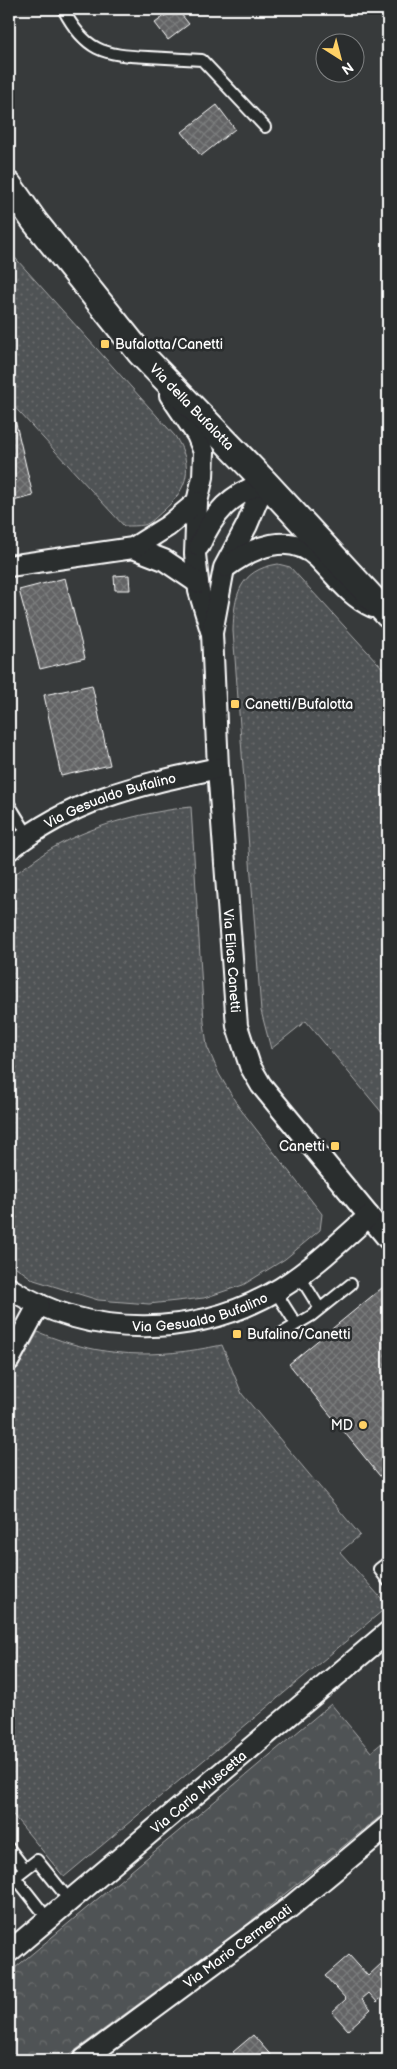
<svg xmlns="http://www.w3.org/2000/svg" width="397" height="2069" font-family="'Balsamiq Sans',sans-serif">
	<defs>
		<pattern id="grass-dots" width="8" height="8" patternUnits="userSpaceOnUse" patternTransform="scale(1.25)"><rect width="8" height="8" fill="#505354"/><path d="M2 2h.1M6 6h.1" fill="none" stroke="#6a6d6e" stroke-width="1.8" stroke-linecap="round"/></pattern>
		<pattern id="park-crowns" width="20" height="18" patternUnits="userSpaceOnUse" patternTransform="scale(1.25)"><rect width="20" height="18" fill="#505354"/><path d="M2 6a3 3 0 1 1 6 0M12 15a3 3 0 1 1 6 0" fill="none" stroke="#6a6d6e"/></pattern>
		<pattern id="building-cross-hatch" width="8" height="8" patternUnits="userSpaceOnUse" patternTransform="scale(1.25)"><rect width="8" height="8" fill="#636465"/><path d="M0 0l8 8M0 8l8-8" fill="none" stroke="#7a7b7c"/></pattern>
	</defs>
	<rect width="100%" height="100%" fill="#373a3b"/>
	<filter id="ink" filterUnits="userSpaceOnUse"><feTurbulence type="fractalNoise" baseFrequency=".02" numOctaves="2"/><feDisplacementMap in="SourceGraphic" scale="10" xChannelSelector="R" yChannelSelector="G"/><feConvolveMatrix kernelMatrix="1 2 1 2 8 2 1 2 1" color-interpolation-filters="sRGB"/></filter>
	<g filter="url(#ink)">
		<!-- grass -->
		<path fill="url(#grass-dots)" stroke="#a8a9aa" d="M9,251L175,436C194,466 189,488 163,511C157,516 151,523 144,525C138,526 131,526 124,526L9,401Z
			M278,564L290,567L388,674V1120L306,1021L271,1049L261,1011L233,631C234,597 238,570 278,564Z
			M191,807L204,1022L207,1046L219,1074L238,1106L322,1214L320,1230L285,1259L243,1285L204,1298L149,1304L98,1300L34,1280L9,1262V878C26,867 42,853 60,844C100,823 146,812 191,807Z
			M38,1332C101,1358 155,1359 222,1345L242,1394L360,1535L340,1552L388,1606L64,1877L9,1810V1374L18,1368Z"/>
		<!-- park -->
		<path fill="url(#park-crowns)" stroke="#a8a9aa" d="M331,1704L371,1752L388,1738V1810L244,1927L62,2060H9V1973Z"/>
		<!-- building -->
		<path fill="url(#building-cross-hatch)" stroke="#fff" d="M174,9H177L189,24L168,40L155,23Z
			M217,105L235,129L201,156L182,132Z
			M14,415L33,496L9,502V416Z
			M129,575L130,590H115L114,576Z
			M65,578L85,658L40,669L19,590Z
			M92,685L110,765L61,776L44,695Z
			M388,1283V1300L384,1304L388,1309V1486L289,1364Z
			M349,1955L368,1976L382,1963L388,1970V1992L377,2002L369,1993L362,1999L371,2009L348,2030L332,2012L346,1999L325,1976Z
			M253,2035L275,2060H241L233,2052Z"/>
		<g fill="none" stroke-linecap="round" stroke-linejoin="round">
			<defs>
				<path id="service" d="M63,9C85,51 103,55 148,57C166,58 184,59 202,60L265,127
					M9,804L28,835
					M299,1275L320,1309
					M275,1291L296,1324
					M282,1333L311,1316L351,1284
					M388,1562L379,1569L388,1581
					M9,1848L25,1869
					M48,1919L15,1877L37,1860L70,1901"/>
				<g id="minor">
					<path d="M170,395L197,435L204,452L203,477L197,502L195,554L199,591L211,631"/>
					<path id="s1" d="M265,482L247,525L224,568L212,633L218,768L237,1026L250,1066L261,1085L388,1239"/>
					<path d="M199,546C214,512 230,495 265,482"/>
					<path d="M133,548L164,560L198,583"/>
					<path d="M9,566L133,548L168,526L197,502"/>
					<path d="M226,567C253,547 290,531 318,558C336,576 349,596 373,607"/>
					<path id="s2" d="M9,850C74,798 140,785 218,768"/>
					<path id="s3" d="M9,1288C90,1340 199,1338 281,1288C313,1268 341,1241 369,1216"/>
					<path d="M9,1360L39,1304"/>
					<path id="s4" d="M9,1952L388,1632"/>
					<path id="s5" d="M83,2060L289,1908L388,1826"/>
				</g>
				<g id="tertiary">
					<path id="s6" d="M9,185L35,222L140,353L265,482L388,615"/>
				</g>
			</defs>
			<!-- service casing -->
			<use href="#service" stroke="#fff" stroke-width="14"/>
			<!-- minor casing -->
			<use href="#minor" stroke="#fff" stroke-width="24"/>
			<!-- tertiary casing -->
			<use href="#tertiary" stroke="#fff" stroke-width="29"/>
			<!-- service -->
			<use href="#service" stroke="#2a2d2e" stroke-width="10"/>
			<!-- minor -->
			<use href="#minor" stroke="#2a2d2e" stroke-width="20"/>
			<!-- tertiary -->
			<use href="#tertiary" stroke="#2a2d2e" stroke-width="25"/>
		</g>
	</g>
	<!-- markers -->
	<g fill="#ffd166" stroke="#2a2d2e" stroke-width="2">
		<rect x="100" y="339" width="10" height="10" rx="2.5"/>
		<rect x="230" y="699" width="10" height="10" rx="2.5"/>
		<rect x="330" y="1141" width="10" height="10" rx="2.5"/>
		<rect x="232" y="1329" width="10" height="10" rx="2.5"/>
		<circle cx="363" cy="1425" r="5"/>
	</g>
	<g text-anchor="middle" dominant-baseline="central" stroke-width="5" stroke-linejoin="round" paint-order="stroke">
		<!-- poi labels -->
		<g font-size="14" fill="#fff" stroke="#2a2d2e" text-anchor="start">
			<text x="115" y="344">Bufalotta/Canetti</text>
			<text x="245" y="704">Canetti/Bufalotta</text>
			<text x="325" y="1146" text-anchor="end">Canetti</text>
			<text x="247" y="1334">Bufalino/Canetti</text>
			<text x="353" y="1425" text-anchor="end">MD</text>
		</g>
		<!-- street labels -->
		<g font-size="14" fill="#fff" stroke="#2a2d2e">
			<text stroke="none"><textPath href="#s6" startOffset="288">Via della Bufalotta</textPath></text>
			<text stroke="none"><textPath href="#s2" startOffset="114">Via Gesualdo Bufalino</textPath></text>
			<text stroke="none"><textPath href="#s1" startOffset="490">Via Elias Canetti</textPath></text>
			<text stroke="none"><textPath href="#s3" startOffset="200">Via Gesualdo Bufalino</textPath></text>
			<text stroke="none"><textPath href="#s4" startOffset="248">Via Carlo Muscetta</textPath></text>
			<text stroke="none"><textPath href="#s5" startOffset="192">Via Mario Cermenati</textPath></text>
		</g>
	</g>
	<!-- margin -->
	<rect width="397" height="2069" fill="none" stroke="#2a2d2e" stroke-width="30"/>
	<rect x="15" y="15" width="367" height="2039" fill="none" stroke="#fff" stroke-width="2" filter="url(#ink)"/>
	<!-- north arrow -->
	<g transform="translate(340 58) rotate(144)"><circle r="24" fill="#2a2d2e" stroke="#7f8182"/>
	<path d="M0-4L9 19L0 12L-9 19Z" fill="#ffd166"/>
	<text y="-8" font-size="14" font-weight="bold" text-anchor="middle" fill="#ffffff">N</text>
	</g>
</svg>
